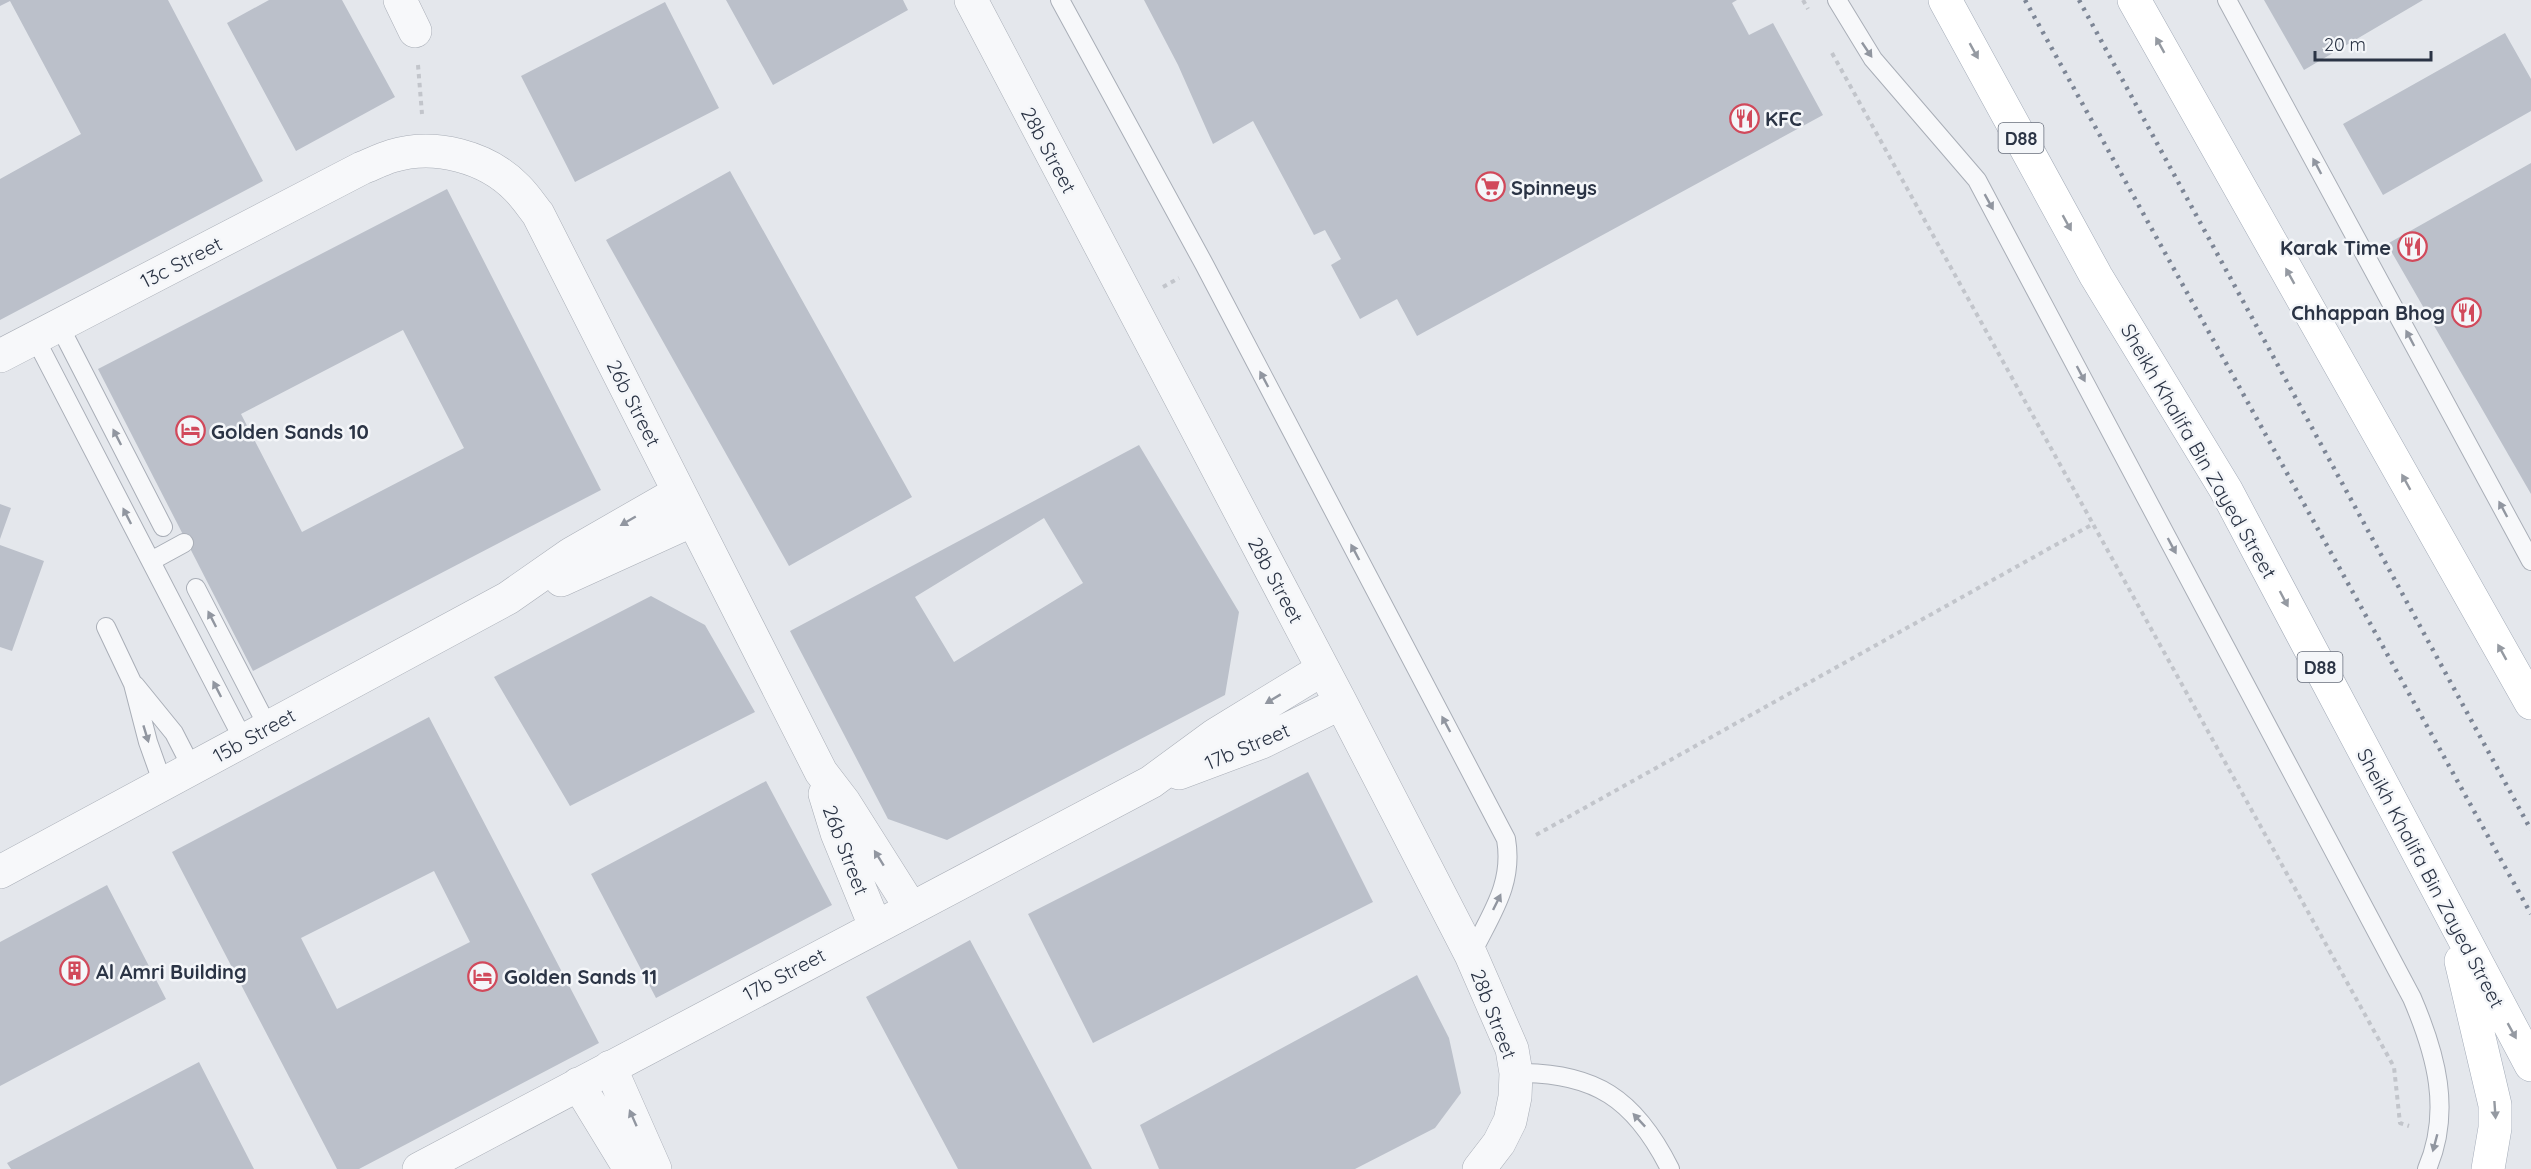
<svg xmlns="http://www.w3.org/2000/svg" width="2531" height="1169" font-family="Quicksand,sans-serif">
	<rect width="100%" height="100%" fill="#e4e7ec"/>
	<!-- building -->
	<path fill="#bbc0ca" fill-rule="evenodd" d="M0,0H168L263,181L0,320V179L81,134L10,1L0,6Z
		M269,0H342L395,97L296,151L227,23Z
		M726,0H903L908,10L773,85Z
		M1144,0H1737L1732,3L1749,35L1773,23L1823,115L1417,336L1397,299L1360,319L1331,265L1341,259L1325,230L1314,235L1253,121L1213,144L1178,65Z
		M2264,0H2423L2304,70Z
		M665,2L719,108L575,182L521,76Z
		M2505,33L2531,79V111L2383,195L2343,124Z
		M2531,163V494L2387,244Z
		M730,171L912,497L789,566L606,240Z
		M447,189L601,490L253,671L98,369ZM403,330L464,448L302,532L241,414Z
		M1139,445L1239,612L1225,695L947,840L888,819L790,631ZM1044,518L1083,583L954,662L915,597Z
		M0,504L11,508L0,539Z
		M0,545L44,561L12,651L0,647Z
		M651,596L705,625L755,712L570,806L494,677Z
		M429,717L599,1043L359,1169H337L172,852ZM434,871L470,942L337,1009L301,938Z
		M1308,772L1373,902L1093,1043L1028,914Z
		M766,781L832,905L656,998L591,874Z
		M107,885L166,999L0,1086V942Z
		M970,940L1092,1169H958L866,997Z
		M1417,975L1449,1038L1461,1093L1435,1128L1355,1169H1159L1140,1125Z
		M199,1062L254,1169H11L7,1163Z"/>
	<g fill="none" stroke-linecap="round" stroke-linejoin="round">
		<defs>
			<path id="lane" d="M1060,0L1204,264L1506,839C1514,885 1490,915 1471,955
				M1837,0L1873,59L1977,180L2412,998C2436,1054 2452,1111 2427,1169
				M2227,0L2531,561
				M59,325L163,527
				M35,338L244,741
				M151,561L184,543
				M196,588L268,727
				M106,627L133,684L148,742L163,784
				M135,685L174,733L192,768
				M1516,1073C1595,1072 1635,1099 1670,1169"/>
			<path id="street" d="M400,0L415,31
				M971,0L1341,703L1471,955L1512,1049L1516,1073L1515,1097L1510,1121L1499,1143L1479,1169
				M0,356L362,168C372,164 382,159 392,156C435,143 487,157 517,188C525,196 531,205 538,214L821,772L844,802L911,908
				M561,580L693,520
				M1179,773L1262,742L1341,703
				M825,794L837,833L875,926
				M0,872L508,598L571,554L679,492
				M610,1067L655,1169
				M578,1084L630,1169
				M419,1169L1151,782L1215,735L1323,669"/>
			<path id="primary" d="M1945,0L2096,276L2226,490L2531,1065
				M2134,0L2531,703
				M2461,961L2495,1105V1128L2488,1169"/>
		</defs>
		<!-- lane casing -->
		<use href="#lane" stroke="#a9aeb7" stroke-width="20"/>
		<!-- street casing -->
		<use href="#street" stroke="#a9aeb7" stroke-width="34"/>
		<!-- primary casing -->
		<use href="#primary" stroke="#a3abb8" stroke-width="34"/>
		<!-- path -->
		<path stroke="#c2c5cb" stroke-width="4" stroke-dasharray="4.5 4.5" stroke-linecap="butt" d="M1803,0L1808,9
			M1832,53L2093,524
			M418,65L422,114
			M1163,287L1179,278
			M1536,835L2093,524L2394,1067L2400,1123L2409,1126"/>
		<!-- lane -->
		<use href="#lane" stroke="#f7f8fa" stroke-width="18"/>
		<!-- street -->
		<use href="#street" stroke="#f7f8fa" stroke-width="33"/>
		<!-- primary -->
		<use href="#primary" stroke="#fff" stroke-width="33"/>
		<!-- rail -->
		<path stroke="#7d8696" stroke-width="4.5" stroke-dasharray="3 6" stroke-linecap="butt" d="M2025,0L2531,914
			M2079,0L2531,830"/>
	</g>
	<!-- one-way arrows -->
	<defs><path id="oneway-solid" d="M-6-.8H1V-3.2L6.5 0L1 3.2V.8H-6Z" transform="scale(1.5)"/></defs>
	<g fill="#959aa2">
		<use href="#oneway-solid" transform="translate(2160 45) rotate(-119)"/>
		<use href="#oneway-solid" transform="translate(1974 51) rotate(61)"/>
		<use href="#oneway-solid" transform="translate(2067 223) rotate(61)"/>
		<use href="#oneway-solid" transform="translate(2290 276) rotate(-119)"/>
		<use href="#oneway-solid" transform="translate(2406 482) rotate(-119)"/>
		<use href="#oneway-solid" transform="translate(2284 599) rotate(62)"/>
		<use href="#oneway-solid" transform="translate(2502 652) rotate(-119)"/>
		<use href="#oneway-solid" transform="translate(2512 1031) rotate(61)"/>
		<use href="#oneway-solid" transform="translate(2495 1110) rotate(86)"/>
	</g>
	<g fill="#9196a0">
		<use href="#oneway-solid" transform="translate(1867 50) rotate(56)"/>
		<use href="#oneway-solid" transform="translate(2317 166) rotate(-118)"/>
		<use href="#oneway-solid" transform="translate(1989 202) rotate(61)"/>
		<use href="#oneway-solid" transform="translate(2410 338) rotate(-118)"/>
		<use href="#oneway-solid" transform="translate(2081 374) rotate(62)"/>
		<use href="#oneway-solid" transform="translate(1264 379) rotate(-118)"/>
		<use href="#oneway-solid" transform="translate(117 437) rotate(-117)"/>
		<use href="#oneway-solid" transform="translate(2503 509) rotate(-118)"/>
		<use href="#oneway-solid" transform="translate(127 516) rotate(-117)"/>
		<use href="#oneway-solid" transform="translate(628 521) rotate(150)"/>
		<use href="#oneway-solid" transform="translate(2172 546) rotate(62)"/>
		<use href="#oneway-solid" transform="translate(1355 552) rotate(-118)"/>
		<use href="#oneway-solid" transform="translate(212 619) rotate(-117)"/>
		<use href="#oneway-solid" transform="translate(217 689) rotate(-117)"/>
		<use href="#oneway-solid" transform="translate(1273 699) rotate(149)"/>
		<use href="#oneway-solid" transform="translate(1446 724) rotate(-118)"/>
		<use href="#oneway-solid" transform="translate(146 734) rotate(73)"/>
		<use href="#oneway-solid" transform="translate(879 858) rotate(-122)"/>
		<use href="#oneway-solid" transform="translate(1497 902) rotate(-64)"/>
		<use href="#oneway-solid" transform="translate(633 1118) rotate(-114)"/>
		<use href="#oneway-solid" transform="translate(1639 1120) rotate(-133)"/>
		<use href="#oneway-solid" transform="translate(2435 1143) rotate(105)"/>
	</g>
	<!-- icons -->
	<defs>
		<symbol id="restaurant-ring" viewBox="-11 -11 22 22"><circle r="9.5" fill="#f4f6f9" stroke="#d1495b" stroke-width="1.5"/><path d="M-5-6h1v4h1v-4h1v4h1v-4h1v5L-1.5 .5V6h-2V.5L-5-1ZM5-6V6H3V1.5H1.5Q1.5-4 5-6Z" fill="#d1495b"/></symbol>
		<symbol id="supermarket-ring" viewBox="-11 -11 22 22"><circle r="9.5" fill="#f4f6f9" stroke="#d1495b" stroke-width="1.5"/><path d="M-6-5.5h2.5l.6 2H6L4.5 2H-2.5L-4.4-4H-6ZM-1.5 3.2a1.3 1.3 0 1 0 .1 0ZM3 3.2a1.3 1.3 0 1 0 .1 0Z" fill="#d1495b"/></symbol>
		<symbol id="hotel-ring" viewBox="-11 -11 22 22"><circle r="9.5" fill="#f4f6f9" stroke="#d1495b" stroke-width="1.5"/><path d="M-6-4.5h1.5V1H6V5H4.5V3h-9V5H-6ZM-4 0a1.8 1.8 0 1 1 3.6 0ZM.5 0V-2.5h3Q6-2.5 6 0Z" fill="#d1495b"/></symbol>
		<symbol id="building-ring" viewBox="-11 -11 22 22"><circle r="9.5" fill="#f4f6f9" stroke="#d1495b" stroke-width="1.5"/><path d="M-4-6H4V6H1V3H-1V6H-4ZM-2.5-4.3h1.7v1.8h-1.7ZM.8-4.3h1.7v1.8H.8ZM-2.5-1h1.7V.8h-1.7ZM.8-1h1.7V.8H.8Z" fill="#d1495b"/></symbol>
	</defs>
	<g fill-rule="evenodd">
		<use href="#restaurant-ring" x="1728" y="102" width="33" height="33"/>
		<use href="#supermarket-ring" x="1474" y="170" width="33" height="33"/>
		<use href="#restaurant-ring" x="2396" y="230" width="33" height="33"/>
		<use href="#restaurant-ring" x="2450" y="296" width="33" height="33"/>
		<use href="#hotel-ring" x="174" y="414" width="33" height="33"/>
		<use href="#building-ring" x="58" y="954" width="33" height="33"/>
		<use href="#hotel-ring" x="466" y="960" width="33" height="33"/>
	</g>
	<g text-anchor="middle" dominant-baseline="central" stroke-width="5" stroke-linejoin="round" paint-order="stroke">
		<!-- shield labels -->
		<g fill="#f4f6f9" stroke="#676e7b" stroke-width="1.5">
			<rect x="1998.5" y="123" width="45" height="30" rx="4.5"/>
			<rect x="2297.5" y="652" width="45" height="30" rx="4.5"/>
		</g>
		<g font-size="18" font-weight="bold" fill="#2b3445">
			<text x="2021" y="138">D88</text>
			<text x="2320" y="667">D88</text>
		</g>
		<!-- poi labels -->
		<g font-size="20" font-weight="bold" fill="#2b3445" stroke="#f4f6f9" text-anchor="start">
			<text x="1765" y="118">KFC</text>
			<text x="1511" y="187">Spinneys</text>
			<text x="2391" y="247" text-anchor="end">Karak Time</text>
			<text x="2445" y="312" text-anchor="end">Chhappan Bhog</text>
			<text x="211" y="431">Golden Sands 10</text>
			<text x="96" y="971">Al Amri Building</text>
			<text x="504" y="976">Golden Sands 11</text>
		</g>
		<!-- street labels -->
		<g font-size="20" fill="#2b3445" stroke="#f4f6f9">
			<text transform="translate(1049 150) rotate(62)">28b Street</text>
			<text transform="translate(181 262) rotate(-27)">13c Street</text>
			<text transform="translate(634 403) rotate(63)">26b Street</text>
			<text transform="translate(2199 451) rotate(60)">Sheikh Khalifa Bin Zayed Street</text>
			<text transform="translate(1276 580) rotate(62)">28b Street</text>
			<text transform="translate(254 735) rotate(-29)">15b Street</text>
			<text transform="translate(1247 746) rotate(-23)">17b Street</text>
			<text transform="translate(846 850) rotate(69)">26b Street</text>
			<text transform="translate(2431 878) rotate(62)">Sheikh Khalifa Bin Zayed Street</text>
			<text transform="translate(784 974) rotate(-28)">17b Street</text>
			<text transform="translate(1494 1014) rotate(69)">28b Street</text>
		</g>
	</g>
	<!-- scale -->
	<path d="M2315 51v9h116v-9" fill="none" stroke="#2b3445" stroke-width="3"/>
	<text x="2324" y="51" font-size="18" fill="#2b3445" stroke="#f4f6f9" stroke-width="4.5" paint-order="stroke">20 m</text>
</svg>
